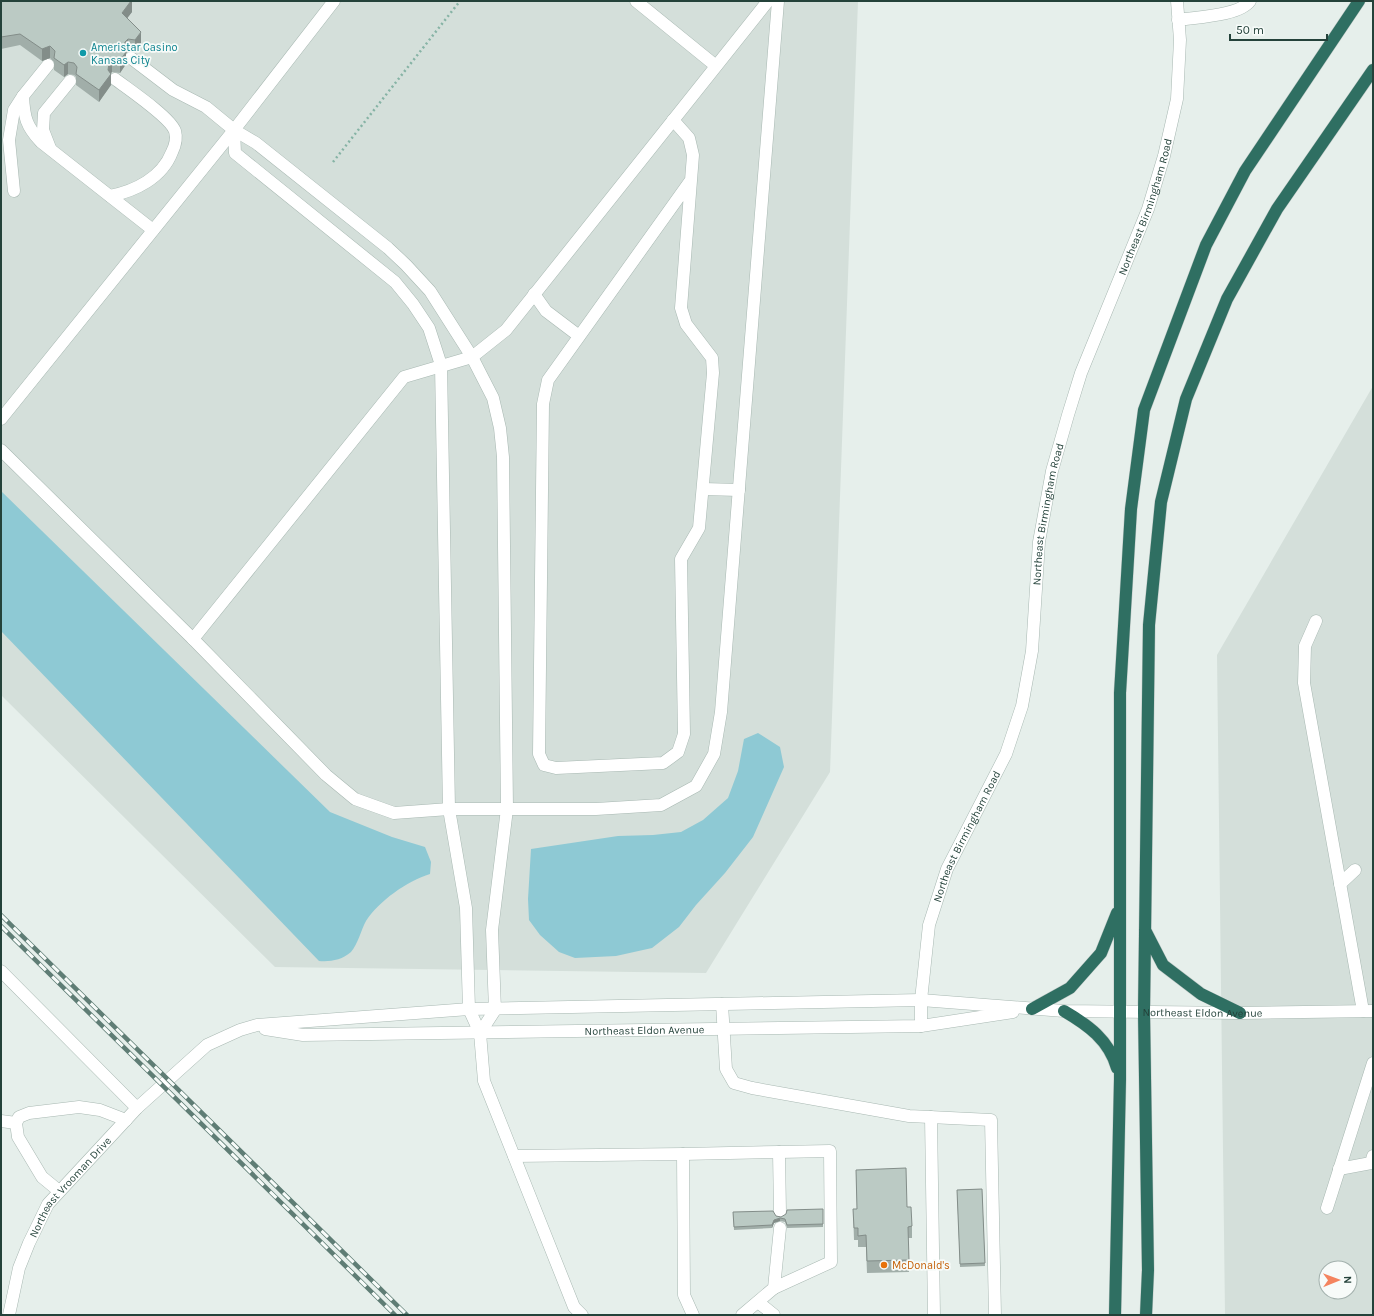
<svg xmlns="http://www.w3.org/2000/svg" width="1374" height="1316" font-family="Karla,sans-serif">
	<rect width="100%" height="100%" fill="#e6efeb"/>
	<!-- built -->
	<path fill="#d4dfda" fill-rule="evenodd" d="M1,1H858L830,772L706,973L275,967L1,695Z
		M1373,386V1315H1225L1217,655ZM1326,1268H1350V1292H1326Z"/>
	<!-- water -->
	<path fill="#8ec9d4" d="M1,491L330,812L392,837L425,847L431,862L430,874C407,881 379,901 366,921C361,930 358,944 351,952C342,960 330,962 319,961L1,631Z
		M758,733L780,747L784,767L753,837L725,873L696,905L679,927L652,948L616,956L575,958L559,952L540,935L529,920L528,899L531,849L618,836L653,835L681,832L703,820L728,798L738,771L744,739Z"/>
	<g fill="none" stroke-linecap="round" stroke-linejoin="round">
		<defs>
			<g id="minor">
				<path d="M636,1L716,66"/>
				<path d="M1178,20C1196,17 1239,16 1250,1"/>
				<path d="M131,58L173,90L206,107L234,130L256,143L388,248L406,265L430,291L472,357L493,398L500,428L503,457L507,809L492,930L495,1010L480,1033"/>
				<path d="M48,65L23,96C24,117 26,126 41,142L153,230"/>
				<path d="M673,120L689,138L693,155L681,308L686,324L712,358L713,373L699,528L681,559L684,734L678,752L663,763L556,768L544,765L539,754L543,404L548,380L691,180"/>
				<path d="M234,130L235,153L395,282L413,304L429,328L441,365L449,809L466,908L469,1009L480,1033L484,1081L574,1307L582,1315"/>
				<path d="M50,148L43,130L44,113L70,81"/>
				<path d="M14,191L9,140L14,110L23,96"/>
				<path d="M110,196C135,191 162,178 172,152C175,146 177,138 175,131C170,117 128,89 115,79"/>
				<path d="M534,294L546,311L579,336"/>
				<path d="M1,419L234,130L334,1"/>
				<path d="M1,450L193,639L326,775L355,799L394,813L449,809H596L661,805L696,786L714,754L721,712L778,1"/>
				<path d="M703,489L739,490"/>
				<path d="M1316,621L1305,646L1304,683L1363,1011"/>
				<path d="M193,639L404,377L472,357L506,330L768,1"/>
				<path d="M1340,884L1355,870"/>
				<path d="M1,971L137,1108"/>
				<path d="M722,1004L726,1069L734,1083L752,1088L909,1116L991,1120L995,1315"/>
				<path id="s1" d="M921,1026V1000L929,925L947,869L1006,754L1022,706L1032,651L1039,542L1052,471L1068,415L1081,373L1148,209L1164,156L1177,99L1180,40L1177,1"/>
				<path id="s2" d="M265,1029L303,1035L921,1026L1013,1012"/>
				<path d="M931,1117L934,1315"/>
				<path d="M1,1121L16,1123"/>
				<path d="M683,1154L779,1152L780,1213"/>
				<path d="M514,1156L683,1154L684,1295L693,1315"/>
				<path d="M1339,1169L1371,1163L1373,1156"/>
				<path d="M59,1191L42,1177L18,1137L16,1123L19,1117L29,1113L79,1107L100,1110L126,1120"/>
				<path d="M1327,1208L1373,1063"/>
				<path d="M774,1288L831,1262L830,1151L779,1152"/>
				<path d="M758,1302L774,1315"/>
				<path id="s3" d="M9,1315L19,1268L29,1243L48,1204L137,1108L207,1045L240,1030L257,1025L469,1009L921,1000L1064,1011L1240,1013L1373,1011"/>
				<path d="M742,1315L774,1288L780,1228"/>
			</g>
			<path id="highway" d="M1145,930L1163,965L1201,994L1240,1013
				M1032,1009L1070,988L1101,953L1117,913
				M1064,1011C1088,1025 1109,1040 1117,1068
				M1115,1315L1120,1079V693L1131,509L1144,410L1206,245L1245,171L1359,1
				M1146,1315L1148,1270L1144,1012L1149,625L1161,502L1186,399L1227,299L1277,209L1373,70"/>
		</defs>
		<!-- minor casing -->
		<use href="#minor" stroke="#a8b8b2" stroke-width="13"/>
		<!-- highway casing -->
		<use href="#highway" stroke="#c2cac8" stroke-width="13"/>
		<!-- path -->
		<path stroke="#86b3a5" stroke-width="2.5" stroke-dasharray="2 3" stroke-linecap="butt" d="M333,162L460,1"/>
		<!-- minor -->
		<use href="#minor" stroke="#fff" stroke-width="12"/>
		<!-- highway -->
		<use href="#highway" stroke="#2f6f62" stroke-width="12"/>
		<defs>
			<path id="rail" d="M1,915L407,1315
				M1,926L395,1315"/>
		</defs>
		<!-- rail casing -->
		<use href="#rail" stroke="#5f7d75" stroke-width="4.5"/>
		<!-- rail -->
		<use href="#rail" stroke="#f7fbf9" stroke-width="3" stroke-dasharray="9" stroke-linecap="butt"/>
	</g>
	<!-- wall -->
	<path fill="#a1aea9" d="M1,1H132V12L127,18L141,43L135,52L128,51L126,53V64L120,73L112,72L111,73V85L99,102L76,85V77L74,75L68,74L64,77L54,70V62L50,58L42,61L20,45L1,49Z
		M856,1170L907,1207L912,1226V1238H908L909,1272L867,1273L866,1247H858V1240H854L853,1209H857Z
		M982,1189L985,1266L960,1267L957,1190Z
		M823,1209V1227L787,1228L785,1222L780,1221L774,1223L772,1228L734,1230L733,1212L776,1216L781,1217Z"/>
	<!-- shaded-wall -->
	<path fill="#838d89" d="M131,1H132V12L122,25V13Z
		M141,32V43L135,52V40Z
		M128,39V51L126,53V64L120,73V61L124,49L125,42Z
		M50,46V58L42,61V49Z
		M112,60V72L109,75L111,74V85L99,102V90L108,70L109,63Z
		M68,62V74L64,77V65Z
		M780,1218V1221L774,1223L772,1228V1225L774,1220Z"/>
	<!-- building -->
	<path fill="#bbcac4" stroke="#838d89" d="M1,1H131L122,13L141,32L135,40L128,39L125,42L124,49L126,52L120,61L112,60L109,63L108,70L111,74L99,90L76,74L77,67L74,63L68,62L64,65L54,58L55,51L50,46L42,49L20,34L1,37Z
		M906,1168L907,1207H911L912,1226L908,1227L909,1260L867,1261L866,1235L858,1236V1228H854L853,1209H857L856,1170Z
		M982,1189L985,1263L960,1264L957,1190Z
		M823,1209V1224L787,1225L785,1219L780,1218L774,1220L772,1225L734,1227L733,1212L773,1211L776,1216L781,1217L786,1214L787,1210Z"/>
	<!-- markers -->
	<circle fill="#0f9aa8" stroke="#f7fbf9" stroke-width="1.5" cx="83" cy="53" r="4"/>
	<circle fill="#e8710a" stroke="#f7fbf9" stroke-width="1.5" cx="884" cy="1265" r="4"/>
	<g text-anchor="middle" dominant-baseline="central" stroke-width="3.5" stroke-linejoin="round" paint-order="stroke">
		<!-- culture labels -->
		<g font-size="11" fill="#0d838f" stroke="#f7fbf9" text-anchor="start">
			<text x="91" y="47">Ameristar Casino<tspan x="91" dy="13">Kansas City</tspan></text>
		</g>
		<!-- street labels -->
		<g font-size="11" fill="#24423a" stroke="#f7fbf9">
			<text stroke="none"><textPath href="#s1" startOffset="858">Northeast Birmingham Road</textPath></text>
			<text stroke="none"><textPath href="#s1" startOffset="534">Northeast Birmingham Road</textPath></text>
			<text stroke="none"><textPath href="#s1" startOffset="198">Northeast Birmingham Road</textPath></text>
			<text stroke="none"><textPath href="#s3" startOffset="1344">Northeast Eldon Avenue</textPath></text>
			<text stroke="none"><textPath href="#s2" startOffset="380">Northeast Eldon Avenue</textPath></text>
			<text stroke="none"><textPath href="#s3" startOffset="145">Northeast Vrooman Drive</textPath></text>
		</g>
		<!-- food labels -->
		<g font-size="11" fill="#c56008" stroke="#f7fbf9" text-anchor="start">
			<text x="892" y="1265">McDonald's</text>
		</g>
	</g>
	<!-- border -->
	<rect width="1374" height="1316" fill="none" stroke="#24423a" stroke-width="4"/>
	<!-- north arrow -->
	<g transform="translate(1338 1280) rotate(89)"><circle r="19" fill="#f7fbf9" stroke="#a3b1ad"/>
	<path d="M0-3L7 15L0 10L-7 15Z" fill="#f4845f"/>
	<text y="-6" font-size="11" font-weight="bold" text-anchor="middle" fill="#24423a">N</text>
	</g>
	<!-- scale -->
	<path d="M1230 34v6h97v-6" fill="none" stroke="#24423a" stroke-width="2"/>
	<text x="1236" y="34" font-size="12" fill="#24423a" stroke="#f7fbf9" stroke-width="3" paint-order="stroke">50 m</text>
</svg>
